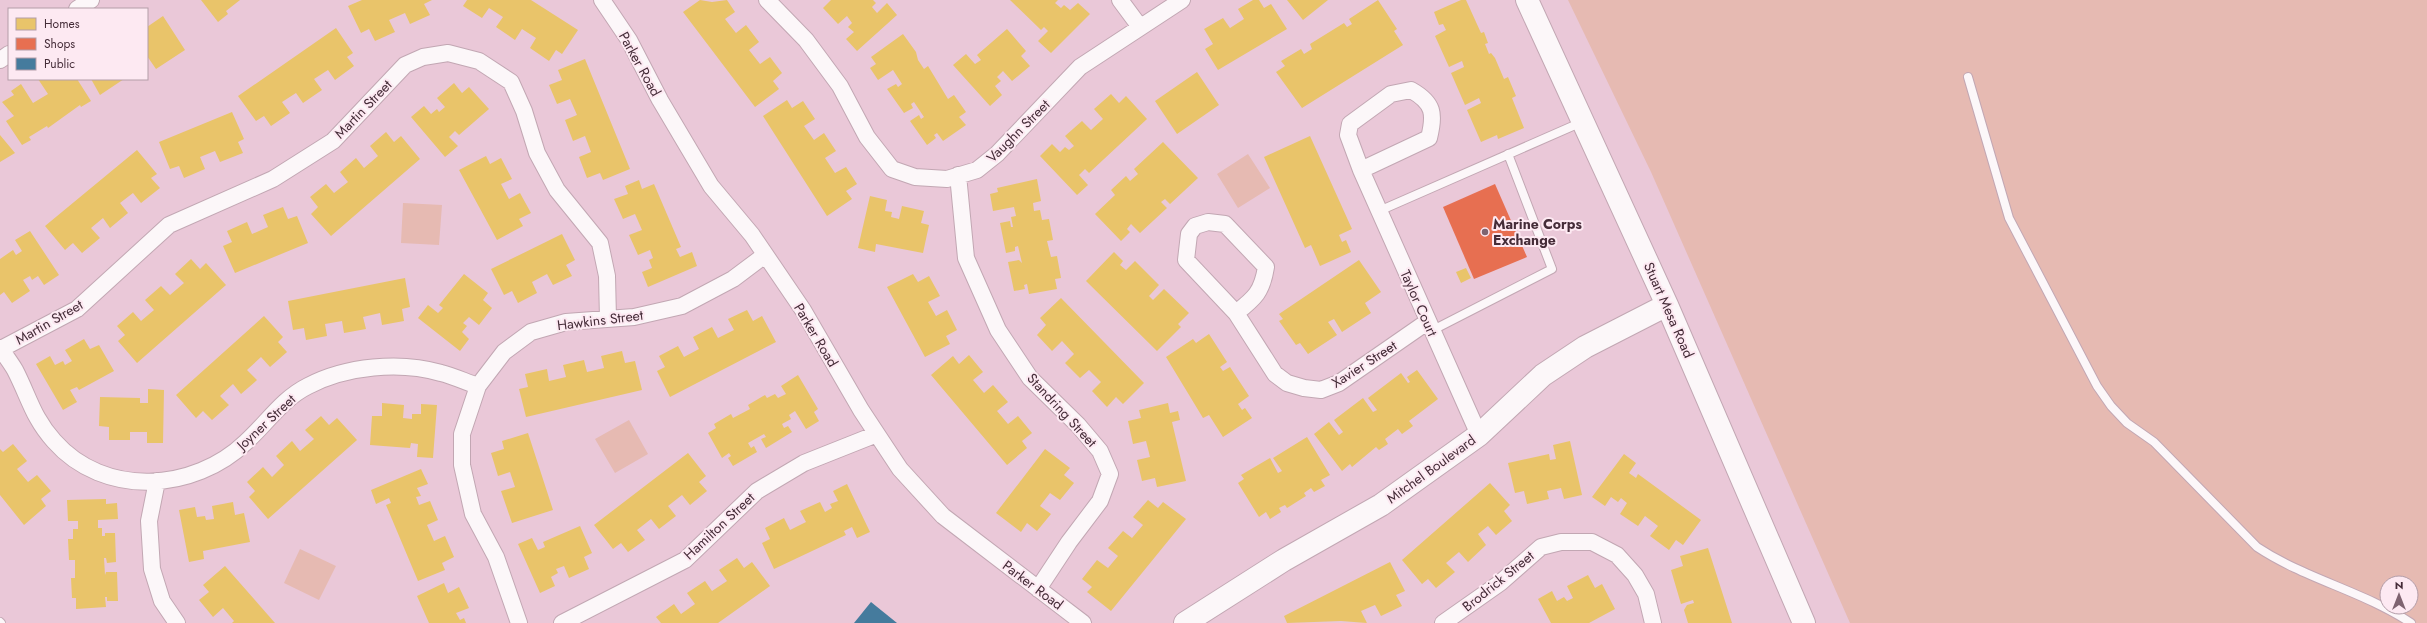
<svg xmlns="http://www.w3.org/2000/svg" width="2427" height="623" font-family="Jost,sans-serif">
	<rect width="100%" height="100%" fill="#eac8d8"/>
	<!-- green -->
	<path fill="#e6bab2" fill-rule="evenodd" d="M1568,0H2427V623H1850L1651,172ZM2387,583H2411V607H2387Z
		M1248,154L1270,188L1238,208L1217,174Z
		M403,203L442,205L439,245L401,243Z
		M629,420L648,454L615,473L595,439Z
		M300,549L336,566L319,600L284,583Z"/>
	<!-- homes -->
	<path fill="#e9c46a" d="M201,0H240L226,11L228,14L218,22Z
		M362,0H432L424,4L430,15L410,24L405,13L389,20L395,32L375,41L369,29L361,33L348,6Z
		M467,0H531L578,30L562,54L556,50L549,61L530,48L536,38L522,29L515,40L496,27L503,17L489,8L482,18L463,6Z
		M700,0L712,2L727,0L735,12L725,19L736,33L746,25L759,42L749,50L760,64L770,57L782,73L773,81L779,89L755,107L683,12Z
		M831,0H873L876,3L872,7L877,13L887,3L897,15L857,51L846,39L854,32L848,27L852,23L847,16L838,24L823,8Z
		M1010,0H1058L1055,3L1061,8L1064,5L1070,10L1078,3L1090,14L1051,53L1038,41L1048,31L1044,27L1041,30Z
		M1253,0H1259L1264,8L1271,4L1287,29L1218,70L1205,49L1213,44L1204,29L1223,18L1230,28L1244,19L1238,9Z
		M1287,0H1328L1303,20Z
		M1378,0L1397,29L1394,31L1403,45L1302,108L1276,72L1285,66L1281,61L1301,49L1304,54L1312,49L1310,44L1344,23L1347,27L1352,24L1349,19Z
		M1461,0H1466L1481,33L1484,32L1488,43L1485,44L1489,54L1491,53L1495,58L1504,79L1508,77L1516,96L1512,98L1524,128L1498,139L1497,135L1481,142L1467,110L1481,103L1479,98L1465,105L1451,73L1464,67L1462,61L1449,67L1435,36L1446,30L1443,24L1439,25L1434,12Z
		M163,16L185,50L156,69L147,56V27Z
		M336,28L353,53L347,57L354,66L335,80L328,70L314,79L322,90L303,103L296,93L282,102L290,113L271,126L264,116L256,121L238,96Z
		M1007,29L1026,51L1021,56L1030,66L1012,81L1003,71L997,77L1001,81L995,86L1002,95L990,106L953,65L966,54L975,64L981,60L977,55Z
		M903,34L916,52L918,60L924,69L928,66L948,99L954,95L966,112L959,117L966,125L943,141L937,133L934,135L936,138L927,145L910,121L919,115L921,119L924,117L914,102L911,104L913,108L904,113L887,89L896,84L898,87L902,84L893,70L878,80L870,68L876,64L871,57Z
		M585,59L630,169L603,180L600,173L587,178L579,157L591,152L585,136L573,141L565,120L577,115L570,99L557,104L549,85L562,80L558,70Z
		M1197,72L1219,105L1177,134L1155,101Z
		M38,79H77L91,101L81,107L80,105L48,128L47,126L29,137L31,140L22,145L6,121L14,116L2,102L14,95L11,91L21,84L33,103L48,94Z
		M91,79H124L100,95Z
		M454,83L462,93L469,87L489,109L459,135L455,131L449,137L458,146L445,157L411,117L424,106L431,114L437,109L439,112L445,107L437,98Z
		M1111,94L1119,103L1126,96L1147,119L1089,173L1085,169L1079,175L1088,185L1077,195L1040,156L1052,144L1060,152L1065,147L1069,150L1074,146L1065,136L1082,121L1091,130L1103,119L1094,109Z
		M787,100L792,108L803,101L815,119L804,126L814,140L824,133L836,151L825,158L835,173L846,167L857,184L846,191L852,199L827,216L763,116Z
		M232,112L244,139L238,142L243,153L220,162L215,151L200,157L205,169L184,178L179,166L170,169L159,142Z
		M386,132L394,142L401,136L420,159L331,236L311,214L318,207L310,197L326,184L334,193L348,182L340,172L356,158L364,168L378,156L370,146Z
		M0,135L15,153L0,162Z
		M1310,136L1352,229L1339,235L1342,242L1346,240L1351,252L1320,266L1311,245L1305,248L1264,157Z
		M1163,142L1198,178L1170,204L1165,199L1161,202L1167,208L1140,233L1131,224L1127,229L1130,232L1121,241L1095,214L1115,195L1111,190L1126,176L1130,181L1138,174L1134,169Z
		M137,150L157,174L151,178L160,188L141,203L133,193L120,203L128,213L110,228L103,218L91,228L100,238L82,253L73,243L65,250L45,226Z
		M486,156L490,164L501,158L512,179L501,184L509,199L520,193L531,213L519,219L523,226L497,240L459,170Z
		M1037,179L1041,201L1033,203L1034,211L1040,210L1042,220L1049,219L1053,240L1047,241L1051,257L1057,256L1061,278L1055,279L1057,289L1029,294L1027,284L1024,285L1025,289L1014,291L1008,262L1019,260L1022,263L1018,246L1015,247V251L1006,253L1000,223L1010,221L1011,227H1013L1011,217L1016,216L1014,207L993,211L990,194L998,192L997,188Z
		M639,180L642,189L654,184L681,247L676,249L680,257L692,252L697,266L648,287L642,272L652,268L649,260L653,258L650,250L638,255L629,235L642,230L635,214L623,219L614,199L628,194L625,186Z
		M870,196L887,200L885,211L892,212L891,217L899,219L902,206L924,211L921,223L929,225L923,253L876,244L875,252L858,248Z
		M283,207L288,219L297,216L308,243L235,273L223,246L232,242L227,231L247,222L252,234L268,227L263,215Z
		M30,231L59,275L44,285L38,276L32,280L30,276L23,280L30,291L12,303L4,292L0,295V259L13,250L16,255L22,251L15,240Z
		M562,234L575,260L566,265L572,276L553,285L547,274L532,282L537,293L518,303L512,291L504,295L491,269Z
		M1114,252L1123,261L1120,265L1126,270L1135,261L1159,285L1149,296L1153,300L1164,289L1189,313L1178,324L1181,327L1157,351L1086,281Z
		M191,259L200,269L206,263L226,285L137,363L118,341L125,335L117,326L133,312L141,321L154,310L145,300L161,286L170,295L184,283L175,274Z
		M1359,260L1381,292L1365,303L1371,313L1342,332L1334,319L1328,322L1337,335L1308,354L1300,343L1296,345L1279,321L1283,319L1279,314Z
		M1466,268L1471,278L1461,283L1456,272Z
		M464,274L488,293L483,300L492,308L479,325L469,317L463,323L467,326L462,332L469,339L460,351L418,318L428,305L438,313L443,308L439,305Z
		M913,274L918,282L929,276L940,296L928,302L936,316L947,310L957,330L946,336L950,344L925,357L887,287Z
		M405,278L410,307L402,309L404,321L382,325L380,313L363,317L366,329L344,333L342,321L325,324L327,336L306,340L304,328L293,330L288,301Z
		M1061,298L1144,383L1123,404L1116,397L1107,407L1092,391L1101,382L1089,370L1080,378L1065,363L1074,354L1062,341L1052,351L1037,335L1046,325L1040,318Z
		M747,310L753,321L762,316L776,342L670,397L657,371L665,367L659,356L678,346L684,357L699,349L693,337L712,327L718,338L734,330L728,319Z
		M264,316L283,337L278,342L287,352L270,367L261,357L247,370L257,380L241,394L233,384L220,396L229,405L212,420L203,411L196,418L176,395Z
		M1209,334L1227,362L1220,367L1223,371L1230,367L1249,396L1238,404L1242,410L1245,408L1252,418L1223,437L1209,415L1203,418L1166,357L1193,339L1196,343Z
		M84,339L90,349L99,345L114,371L79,390L77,387L70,390L77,402L63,410L36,364L50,356L55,365L63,361L65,365L72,361L65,350Z
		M622,351L625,363L635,361L642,390L526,417L519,389L528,387L525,374L547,369L549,381L566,377L563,365L584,360L587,372L604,368L601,356Z
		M969,355L983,372L973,380L984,393L993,385L1008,402L997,411L1008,424L1018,416L1032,433L1022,441L1027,448L1007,465L931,375L953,356L959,364Z
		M1417,370L1438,399L1409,421L1413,426L1402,434L1398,429L1385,439L1388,444L1379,450L1376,447L1352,467L1350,464L1342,471L1314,434L1329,422L1339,435L1343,432L1334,420L1363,398L1373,412L1377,410L1368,398L1401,373L1408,383L1410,382L1407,377Z
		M798,375L818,409L814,412L819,421L806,429L795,411L789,415L791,419L782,424L784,428L788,426L792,432L766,448L761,439L766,437L764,434L748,443L751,448L754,446L757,452L733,466L728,458L731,456L729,453L722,458L708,433L716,428L714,424L731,414L733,418L750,409L748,405L765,395L767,398L775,394L778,398L786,394L781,386Z
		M148,389L164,390L163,443H147V432H130V440H109V427L99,426L100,397L140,398V403H148Z
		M382,403L404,405L403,418L412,419V414H421V404L437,405L433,458L417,457L418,444L411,443L410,448L370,445L372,416H382Z
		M1168,403L1170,413L1178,411L1180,420L1172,422L1186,481L1157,487L1155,478L1142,481L1137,460L1150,457L1146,441L1133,444L1128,421L1141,418L1139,410Z
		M321,416L329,425L337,418L357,440L268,519L249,497L255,491L247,482L263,467L272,477L284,465L276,456L292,441L300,451L314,439L305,430Z
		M528,433L553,510L512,523L501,491L515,487L510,472L498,476L491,453L504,449L502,441Z
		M1307,437L1330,475L1321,480L1325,486L1314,492L1311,488L1304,493L1306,496L1287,508L1285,505L1279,508L1281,512L1270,519L1266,512L1259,517L1238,483L1244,479L1241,475L1270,458L1278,473L1282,471L1273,458Z
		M1570,441L1582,495L1564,499L1561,488L1547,491L1549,499L1527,504L1524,491L1515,493L1508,463L1549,454L1550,460L1556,459L1553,445Z
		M13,444L27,461L17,469L28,482L37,475L51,491L41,499L46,506L24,525L0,495V449L3,452Z
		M1045,449L1070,468L1064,475L1074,483L1060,500L1050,493L1040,506L1051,514L1037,531L1027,523L1021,532L996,513Z
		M688,453L706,476L699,482L707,491L690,505L682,495L668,506L676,516L659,529L651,519L637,530L645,540L628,552L621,543L613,549L594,525Z
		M1624,454L1636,463L1629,473L1636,478L1638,474L1701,520L1683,545L1676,540L1669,550L1650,536L1658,526L1645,516L1638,526L1620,514L1627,503L1621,498L1618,502L1611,497L1605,506L1592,497Z
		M421,469L428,484L417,488L421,496L416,497L419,505L430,501L438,520L427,525L434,541L445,536L454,557L442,563L445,570L418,581L386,505L391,503L389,498L376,504L371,490Z
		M1490,483L1510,505L1504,511L1512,521L1496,535L1488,526L1478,534L1486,545L1468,562L1459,552L1446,563L1455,572L1436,588L1428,579L1422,584L1402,560Z
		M847,484L870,532L857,538L852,527L844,531L846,535L774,569L762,543L770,539L765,528L784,518L790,530L806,522L800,511L820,502L825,512L832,508L830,504L838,501L833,491Z
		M106,499V504L117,503L118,519L98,520V528H102V536H105V533H115L116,562L107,563L106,558H104L105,575L106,572H117L118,601H107V597H105L106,607L76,609V598H72L71,578H75V560H69L68,539H73V529H78V521H68L67,500Z
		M1148,500L1158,508L1163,502L1186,519L1111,611L1087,592L1092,587L1082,579L1097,560L1108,568L1118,556L1108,548L1123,531L1132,538L1143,525L1133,517Z
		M233,502L235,515L244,513L250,542L203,551L204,559L189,562L179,510L195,507L197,517L205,516L206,520L214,519L212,506Z
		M580,526L592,553L584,557L589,569L569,578L564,566L556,569L558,573L551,577L555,586L540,593L518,544L532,538L538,550L545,547L543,542Z
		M1708,548L1732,623H1688L1684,610L1687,605L1694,603L1693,600L1681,604L1671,570L1683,566L1680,556Z
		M737,558L744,568L752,562L770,586L718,623H661L656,617L674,604L681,614L695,604L687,593L705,581L712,591L727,581L719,570Z
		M1390,562L1405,591L1396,595L1402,606L1381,616L1375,605L1361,611L1367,623L1341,621L1287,623L1284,616Z
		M225,566L275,623H232L234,621L223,608L213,617L199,600L209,592L203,585Z
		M1588,575L1595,588L1602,584L1615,609L1589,623H1551L1538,599L1552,591L1557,601L1564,597L1567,601L1573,598L1567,586Z
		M444,583L448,593L459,587L469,608L456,613L460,620L464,618L466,623H429L417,596Z"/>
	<!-- shops -->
	<path fill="#e76f51" d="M1495,184L1527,257L1474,279L1443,207Z"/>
	<!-- public -->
	<path fill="#457b9d" d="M871,602L897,623H854Z"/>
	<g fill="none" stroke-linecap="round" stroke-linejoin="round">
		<defs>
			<path id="lane" d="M1968,77L2009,218L2097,386L2111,406L2127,423L2154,442L2257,547C2305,579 2363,591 2411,623
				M1379,211L1582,122
				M1431,331L1552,269L1508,154
				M0,622L1,623"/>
			<path id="street" d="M602,0L629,40L660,100L711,186L752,235L803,310L861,410L900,469L943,516L1083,623
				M767,0L806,40L840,86L867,137L892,169L915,177L947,179L977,170L997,154L1080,67L1182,0
				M1120,0L1140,27
				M77,9L91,0
				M0,60L9,54
				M1361,170L1429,138C1435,114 1434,103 1411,90L1391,94L1350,124L1348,135L1361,170L1479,435
				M958,175L966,258L998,330L1030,378L1078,425L1100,451L1110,474L1100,501L1069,542L1038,589
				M1236,313C1255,298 1262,292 1266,267L1225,224L1208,222L1195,226L1189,234L1186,260L1236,313L1275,374L1287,383L1304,388L1321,390L1339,383L1427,322
				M0,348C5,355 11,363 15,370C29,397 33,418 54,441C104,498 194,492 246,442C268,422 282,399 308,386C346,366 400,361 441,373C453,376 466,382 478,386
				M1,349L77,309L169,225L273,179L333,141L405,65L423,57L448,53L479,61L511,82L524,111L537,153L557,190L600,243L607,276L608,319
				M157,481L149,521L152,569L162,601L177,623
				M519,623L496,557L473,514L462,465V434L478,386L504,352L531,332L566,322L634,317L682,306L733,279L765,255
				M562,623L685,560L757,491L804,463L877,434
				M1443,623L1500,583L1541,547L1561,542H1592L1617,555L1635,575L1646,594L1653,623"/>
			<path id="secondary" d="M1527,0L1667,305L1804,623
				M1185,623L1284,560L1381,505L1479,435L1543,375L1585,347L1667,305"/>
		</defs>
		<!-- lane casing -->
		<use href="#lane" stroke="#c2a7b3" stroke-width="10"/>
		<!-- street casing -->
		<use href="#street" stroke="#c2a7b3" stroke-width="18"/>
		<!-- secondary casing -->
		<use href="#secondary" stroke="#c2a7b3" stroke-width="24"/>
		<!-- lane -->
		<use href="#lane" stroke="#fcf7f9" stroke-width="8"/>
		<!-- street -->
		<use href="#street" stroke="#fcf7f9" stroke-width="16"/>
		<!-- secondary -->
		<use href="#secondary" stroke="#fcf7f9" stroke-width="22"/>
	</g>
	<!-- markers -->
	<circle fill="#7f6370" stroke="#fde9f2" stroke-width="1.5" cx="1485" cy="232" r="4"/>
	<g text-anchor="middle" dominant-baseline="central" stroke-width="4" stroke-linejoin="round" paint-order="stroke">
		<!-- street labels -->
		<g font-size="14" fill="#452c38" stroke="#fde9f2">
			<text transform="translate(640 64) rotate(61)">Parker Road</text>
			<text transform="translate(363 109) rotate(-46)">Martin Street</text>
			<text transform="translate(1018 131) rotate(-45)">Vaughn Street</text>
			<text transform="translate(1419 303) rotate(66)">Taylor Court</text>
			<text transform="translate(1669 310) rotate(66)">Stuart Mesa Road</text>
			<text transform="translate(600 320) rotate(-7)">Hawkins Street</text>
			<text transform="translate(49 322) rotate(-30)">Martin Street</text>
			<text transform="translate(816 335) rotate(59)">Parker Road</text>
			<text transform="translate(1364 364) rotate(-33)">Xavier Street</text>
			<text transform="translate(1062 410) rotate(47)">Standring Street</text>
			<text transform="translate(266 422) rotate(-43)">Joyner Street</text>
			<text transform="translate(1431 469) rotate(-36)">Mitchel Boulevard</text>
			<text transform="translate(719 526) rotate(-43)">Hamilton Street</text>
			<text transform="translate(1498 581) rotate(-39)">Brodrick Street</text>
			<text transform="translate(1033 585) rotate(37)">Parker Road</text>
		</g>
		<!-- poi labels -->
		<g font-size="14" font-weight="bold" fill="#452c38" stroke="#fde9f2" text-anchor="start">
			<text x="1493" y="224">Marine Corps<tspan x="1493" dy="16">Exchange</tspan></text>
		</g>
	</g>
	<!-- legend -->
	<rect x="8" y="8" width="140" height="72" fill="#fde9f2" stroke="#b39da8"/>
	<rect x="16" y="18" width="20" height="12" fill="#e9c46a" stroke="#b39da8"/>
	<text x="44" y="28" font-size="12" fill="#452c38">Homes</text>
	<rect x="16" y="38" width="20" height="12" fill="#e76f51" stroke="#b39da8"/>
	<text x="44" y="48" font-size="12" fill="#452c38">Shops</text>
	<rect x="16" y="58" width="20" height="12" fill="#457b9d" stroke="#b39da8"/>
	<text x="44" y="68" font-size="12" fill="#452c38">Public</text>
	<!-- north arrow -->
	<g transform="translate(2399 595)"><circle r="19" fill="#fde9f2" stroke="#b39da8"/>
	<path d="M0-3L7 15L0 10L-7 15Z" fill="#7f6370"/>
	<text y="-6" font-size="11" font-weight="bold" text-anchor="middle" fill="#452c38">N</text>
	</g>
</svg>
